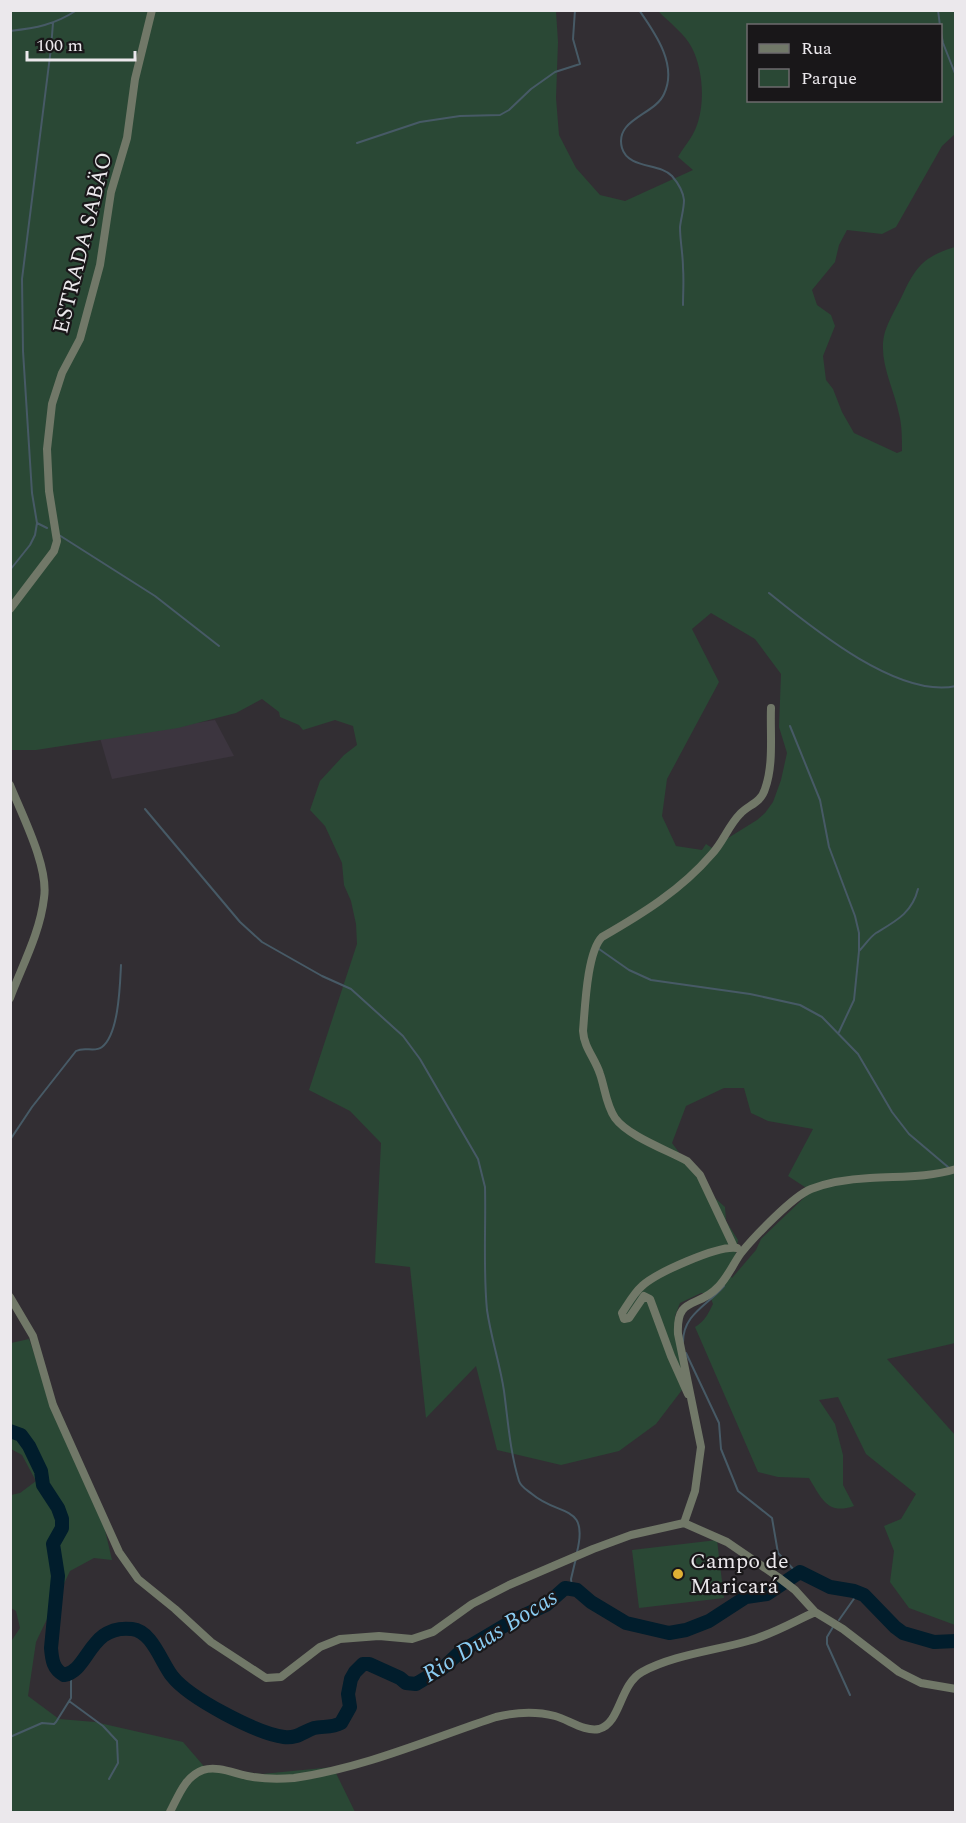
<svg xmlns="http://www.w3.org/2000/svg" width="966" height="1823" font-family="Spectral,serif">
	<rect width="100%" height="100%" fill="#322e33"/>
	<!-- built -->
	<path fill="#3c353f" d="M215,720L234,756L112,779L100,738Z"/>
	<!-- green -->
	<path fill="#2a4835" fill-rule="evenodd" d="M10,11H556L558,42L556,98L559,135L576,168L600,195L625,201L693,170L678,157C682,149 689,142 693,134C706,111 704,71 692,48C685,34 669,22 658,11H955V134L942,146L896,227L882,234L847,230L839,245L835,262L812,290L817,305L831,315L835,326L823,356L826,380L833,389L842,412L854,433L897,453L902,451C902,439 902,425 899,414C894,388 877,359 885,332C889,319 897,307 903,294C916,266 925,256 955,247V1343L887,1359L955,1435V1625L909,1608L890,1582L894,1551L884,1526L901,1519L916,1494L866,1454L838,1397L819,1400L835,1424L843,1455V1485L854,1506C827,1515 822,1499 809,1478L778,1477L758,1472L695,1327C705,1321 708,1314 713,1304L709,1293H701L680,1303L675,1316L676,1335L685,1386L656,1424L619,1451L561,1465L497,1450L476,1366L426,1418L410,1267L375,1263L381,1143L350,1111L309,1090L357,944L356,924L351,901L344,885L342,863L325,826L310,810L320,781L344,755L357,745L353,726L335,720L303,730L299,725L280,717L279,712L262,699L236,713L178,728L36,750H11ZM748,26H940V100H748ZM711,613L755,639L781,674L779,727L787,753L781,780L773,802L765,813L757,820L712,848L706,844L702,850L676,846L662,816L667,779L719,682L692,629ZM724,1088H744L751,1113L768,1121L813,1129L788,1176L811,1191L761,1239L756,1250L732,1278L728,1273L735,1258L738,1240L726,1221L725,1207L708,1192L672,1143L686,1106Z
		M29,1339L61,1428L101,1513L112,1560L94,1558L70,1571L36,1642L28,1696L59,1719L95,1722L183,1742L208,1771L229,1770L262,1774L333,1767L355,1812H11L10,1643L20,1628L16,1611L11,1608V1495L20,1493L36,1481L22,1455L11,1449V1343Z
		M717,1540L724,1598L639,1608L632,1550Z"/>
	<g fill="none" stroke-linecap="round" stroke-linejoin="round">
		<!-- stream -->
		<path stroke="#475a66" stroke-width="2" d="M639,10C655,33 678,65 664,94C655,115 614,119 622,148C628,169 660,163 672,176C678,183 683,191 684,200C684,209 681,218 680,227C680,241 683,254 683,268C684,280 683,293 683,305
			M938,10L940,26
			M940,28L943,43L956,76
			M10,31C36,28 54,25 77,10
			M357,143L420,122L460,116L500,115L509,110L531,89L555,72L580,64L573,39L575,10
			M37,523L47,528
			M59,535L155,596L219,646
			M10,570L30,545L35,535L37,523L32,493L23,351L22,279L51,48L53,23
			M769,593C811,627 898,699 956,686
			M790,726L820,800L829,847L855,916L859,933V951L854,1000L839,1032
			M145,809L240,922L262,942L322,976L351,989L403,1036L420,1059L478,1159L485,1187C486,1228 483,1269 487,1310C491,1338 500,1364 504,1391C508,1421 510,1452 519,1481C521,1487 527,1490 532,1494C559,1517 589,1503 577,1552
			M599,949L629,970L651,980L750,994L800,1005L822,1017L858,1054L892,1112L909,1134L948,1167
			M859,951C865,945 870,937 876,933C896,921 912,913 918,889
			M10,1140L32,1107L76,1051C85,1046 94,1053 102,1047C119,1034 120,984 121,965
			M683,1342C683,1314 708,1305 724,1286
			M686,1353L719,1423L721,1449L738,1491L772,1518L778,1553L797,1573
			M572,1589L571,1579L576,1558
			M839,1620L858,1593
			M833,1627L827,1637V1644L850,1695
			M69,1701L103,1726L117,1741L118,1763L109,1779
			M10,1737L42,1723L54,1724L56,1722L71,1698V1673"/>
		<!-- river -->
		<path stroke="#011d2c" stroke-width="14" d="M10,1431L21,1435L29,1446L41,1471L43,1485L58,1508L62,1519V1528L53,1544L58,1576L51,1648C52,1660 53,1669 64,1675C89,1671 89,1624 132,1629C152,1631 161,1662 172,1676C189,1698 256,1733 284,1737C296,1739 303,1732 314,1728C323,1726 332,1728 341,1723L350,1707L348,1694L351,1679L355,1672L363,1664H369L400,1678L406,1683L416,1684L444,1667L460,1652L514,1620L546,1605L565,1588L577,1590L591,1602L626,1623L669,1633L686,1630L709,1621L746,1597L767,1594L800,1572L830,1587L854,1591L864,1595L895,1627L903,1633L934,1642L956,1641"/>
		<!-- minor -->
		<path stroke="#717868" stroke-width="8" d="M10,609L54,551L57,541L49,491L47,449L52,404L62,373L80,339L100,265L111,192L127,138L135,79L152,10
			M10,785C22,815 49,867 44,898C40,933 22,966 10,998
			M734,1247L700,1175L687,1161C667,1150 628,1136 615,1118C606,1105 605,1088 600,1074C595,1058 584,1048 583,1031C585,1008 587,952 602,937C642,914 681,890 711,855C723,843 728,826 740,814C748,805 761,803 765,789C774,764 770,734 771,708
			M10,1297L33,1336L53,1405L119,1552L138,1579L175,1609L211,1642L266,1678L281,1677L320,1647L340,1639L379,1636L412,1639L433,1632L472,1604L509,1585L593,1549L631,1535L684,1523
			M688,1394L671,1356L650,1299L644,1296L629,1318L624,1319L622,1313C628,1304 634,1293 642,1286C656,1273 718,1245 737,1248
			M684,1523L695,1491L701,1447L678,1334C676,1295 698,1309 718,1287C728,1277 733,1264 741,1253C754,1237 793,1196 811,1189C829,1182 850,1179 870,1178C899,1176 927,1178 956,1169
			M684,1523L727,1542L778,1577L795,1590L815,1612L843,1629L899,1672L921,1683L956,1689
			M170,1812C178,1797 185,1776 203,1770C219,1765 237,1775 253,1777C266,1779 280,1779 294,1778C364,1768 430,1739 496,1717C516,1712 536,1711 555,1716C569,1720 585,1732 599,1729C621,1723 619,1685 642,1672C673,1655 713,1651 748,1641C771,1635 793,1622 815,1612"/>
	</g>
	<!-- markers -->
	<circle fill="#dfb034" stroke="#191719" stroke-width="2" cx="678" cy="1574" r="6"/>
	<g text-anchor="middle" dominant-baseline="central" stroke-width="4.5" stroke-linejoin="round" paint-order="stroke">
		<!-- street labels -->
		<g font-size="22" fill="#ebe8ec" stroke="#191719">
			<text transform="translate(83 243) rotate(-76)">ESTRADA SABÄO</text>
		</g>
		<!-- poi labels -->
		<g font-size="22" fill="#ebe8ec" stroke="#191719" text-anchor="start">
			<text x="690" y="1561">Campo de<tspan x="690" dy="25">Maricará</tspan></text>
		</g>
		<!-- water labels -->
		<g font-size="24" font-style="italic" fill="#8accf2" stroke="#191719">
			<text transform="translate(490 1636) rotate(-32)">Rio Duas Bocas</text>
		</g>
	</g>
	<!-- border -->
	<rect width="966" height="1823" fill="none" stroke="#ebe8ec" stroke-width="24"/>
	<!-- legend -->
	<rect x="747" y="24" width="195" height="78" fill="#191719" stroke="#6d6b6d" stroke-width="1.5"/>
	<rect x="759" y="44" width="30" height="9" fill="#717868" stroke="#6d6b6d" stroke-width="1.5"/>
	<text x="801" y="54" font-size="18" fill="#ebe8ec">Rua</text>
	<rect x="759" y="69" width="30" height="18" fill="#2a4835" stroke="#6d6b6d" stroke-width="1.5"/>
	<text x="801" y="84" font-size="18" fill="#ebe8ec">Parque</text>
	<!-- scale -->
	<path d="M27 51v9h108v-9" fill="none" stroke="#ebe8ec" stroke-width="3"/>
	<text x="36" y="51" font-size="18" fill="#ebe8ec" stroke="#191719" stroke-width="4.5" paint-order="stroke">100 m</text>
</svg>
